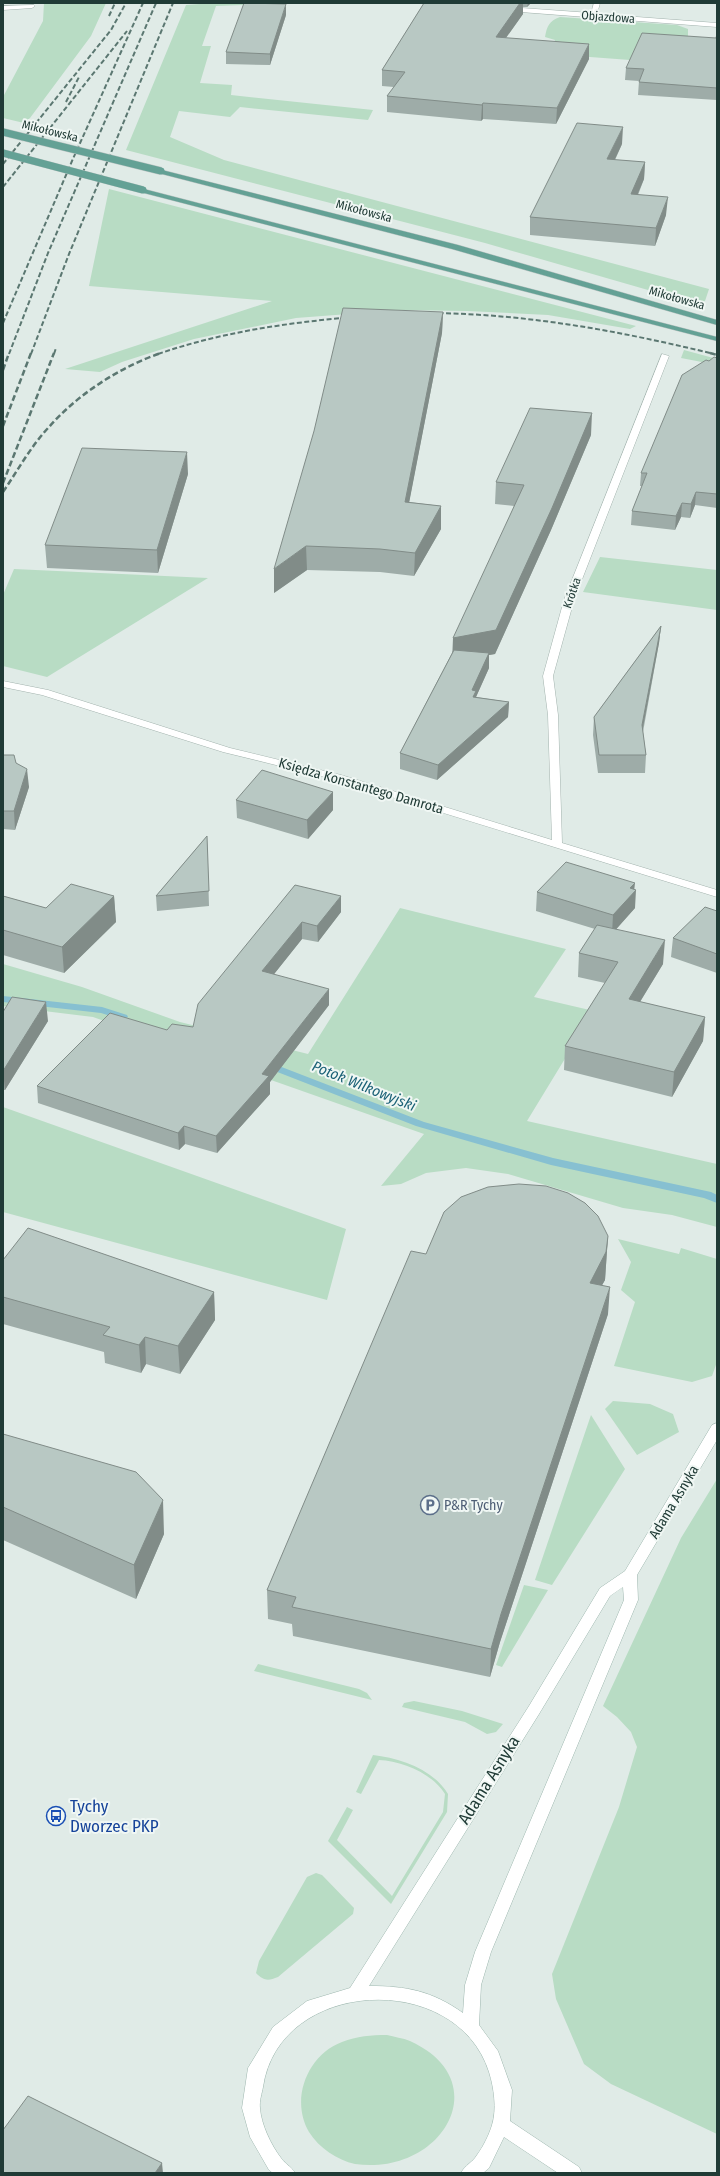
<svg xmlns="http://www.w3.org/2000/svg" width="720" height="2176" font-family="'Fira Sans Condensed',sans-serif">
	<rect width="100%" height="100%" fill="#e0ebe7"/>
	<!-- green -->
	<path fill="#b8dcc4" d="M44,3H106L91,36L30,118L24,123L3,118V97L43,21Z
		M213,3H299L216,6L202,46H211L200,83L232,85L231,95L373,110L368,120L240,107L230,117L179,111L170,137L224,160L709,289L705,301L700,305L485,243L126,150L186,5Z
		M560,17L677,25L688,29V46L639,43L630,60L550,54L555,40L545,37C547,26 549,21 560,17Z
		M109,189L636,326L630,329L548,315L467,311L401,310L296,318L194,339L122,362L100,372L65,369L272,301L89,286Z
		M684,350L717,359L707,363L681,358Z
		M600,557L717,570V610L583,592Z
		M14,569L208,578L47,677L3,666V595Z
		M400,908L566,949L534,997L594,1011L527,1121L717,1164V1227L672,1215L623,1208L508,1174L466,1168L426,1173L401,1184L381,1186L424,1134L93,1017L3,1006V964L82,987L180,1022L308,1054Z
		M3,1107L346,1229L327,1300L3,1212Z
		M618,1239L679,1254L681,1248L717,1259V1362L712,1376L692,1382L614,1366L635,1302L621,1290L631,1262Z
		M613,1401L650,1404L673,1414L679,1432L637,1455L605,1409Z
		M591,1415L625,1469L552,1585L535,1580Z
		M717,1479V2134L611,2084L584,2064L556,1999L552,1974L619,1807L637,1747L631,1732L617,1717L603,1706L681,1538Z
		M524,1585L548,1590L502,1667L496,1665Z
		M258,1664L359,1689L367,1693L372,1700L254,1671Z
		M414,1701L462,1711L503,1724L496,1732L487,1734L465,1722L402,1707L404,1703Z
		M373,1755C400,1758 433,1769 448,1794L447,1812L391,1904L328,1841L347,1807L353,1810L337,1840L392,1896L443,1812L445,1794C432,1773 402,1761 379,1760L361,1794L356,1792Z
		M316,1873L322,1875L354,1908L353,1914L278,1977C268,1981 264,1981 256,1973L259,1961L307,1877Z
		M387,2035C394,2037 403,2038 410,2041C498,2081 442,2176 355,2164C337,2160 319,2148 309,2132C290,2100 307,2055 342,2042C357,2036 371,2035 387,2035Z"/>
	<g fill="none" stroke-linecap="round" stroke-linejoin="round">
		<!-- stream -->
		<path fill="#87c0d1" fill-rule="evenodd" d="M3,996L102,1007L127,1015L128,1017L123,1020L101,1013L3,1002Z
			M266,1061L424,1122L553,1158L711,1192L717,1195V1203L704,1198L551,1165L416,1126L262,1066L261,1064L262,1062Z"/>
		<defs>
			<path id="street" d="M594,3H600L597,14L717,23V27L507,11L504,9L507,7L591,13Z
				M34,5L35,6L32,8L3,10V6Z
				M662,354L669,356L574,600L553,676L558,715L562,843L717,890V897L333,779L223,752L42,695L3,687V681L48,690L230,748L341,775L552,840L548,715L543,676L564,600Z"/>
			<path id="secondary" d="M717,1423V1440L637,1575L638,1600L491,1952L481,1985L479,2025L498,2051L512,2090L510,2121L579,2167L582,2173H558L504,2137L489,2168L483,2173H461C465,2165 473,2162 477,2155C483,2147 489,2135 492,2125C497,2109 494,2088 489,2072C456,1969 279,1978 263,2087C262,2093 259,2101 260,2108C261,2124 271,2145 281,2158C285,2164 291,2166 295,2173H273L269,2170L250,2137L242,2108L248,2068L273,2027L307,2001L350,1988L529,1706L600,1588L625,1571L712,1425ZM623,1587L624,1600L475,1952L465,1985L463,2013C432,1991 407,1986 369,1986L539,1714L610,1596Z"/>
			<path id="primary" d="M158,169L458,245L717,320V325L452,249L158,173Z
				M140,188L717,337V341L140,192Z"/>
		</defs>
		<!-- street casing -->
		<use href="#street" stroke="#a3b3ae" stroke-width="1"/>
		<!-- secondary casing -->
		<use href="#secondary" stroke="#9eb7af" stroke-width="1"/>
		<!-- primary casing -->
		<use href="#primary" stroke="#c1c8c7" stroke-width="1"/>
		<!-- street -->
		<use href="#street" fill="#fff" fill-rule="evenodd"/>
		<!-- secondary -->
		<use href="#secondary" fill="#fff" fill-rule="evenodd"/>
		<!-- primary -->
		<use href="#primary" fill="#64a195" fill-rule="evenodd"/>
		<!-- rail-far1 -->
		<path stroke="#5b7771" stroke-width="2" stroke-dasharray="5 2.5" stroke-linecap="butt" d="M109,16L115,3
			M66,102L79,77
			M3,164L111,30L126,3
			M3,187L127,31
			M431,313C528,314 620,331 714,354
			M3,323L72,161L143,3
			M9,354L48,253L156,3
			M31,354L69,254L173,3
			M54,354L56,348
			M158,354C222,332 286,323 353,317"/>
		<!-- rail -->
		<path stroke="#5b7771" stroke-width="2.5" stroke-dasharray="6 3" stroke-linecap="butt" d="M710,353L717,355
			M3,370L9,353
			M3,426L31,353
			M3,483L54,353
			M3,492C18,470 31,446 49,427C78,394 120,367 161,353"/>
		<defs>
			<path id="primary-bridge" d="M3,132L161,171
				M3,153L143,190"/>
		</defs>
		<!-- primary-bridge casing -->
		<use href="#primary-bridge" stroke="#c1c8c7" stroke-width="8" stroke-linecap="butt"/>
		<!-- primary-bridge -->
		<use href="#primary-bridge" stroke="#64a195" stroke-width="7"/>
	</g>
	<!-- wall -->
	<path fill="#9eaca8" d="M424,3H531L527,7H523V14L506,38L589,44V59L556,124L483,119L481,121L387,112V96L394,87L382,86V70Z
		M286,15L270,65L226,64V52Z
		M717,34V100L638,95L639,81L625,80L626,68L716,38Z
		M622,144L615,160L645,162L644,179L638,195L666,215L655,246L530,235V217Z
		M443,312L442,333L409,502L441,506V529L414,576L380,572L307,570L274,593Z
		M717,358V508L695,505L690,518L681,517L675,530L631,525L632,511L642,486H640L641,473L709,361Z
		M591,435L551,530L495,654L489,655V668L476,697L509,702L508,717L437,780L400,769V753L452,653L514,506L495,504L496,482Z
		M188,474L158,573L47,568L45,545Z
		M661,626L659,643L643,732L646,755L645,773H598L593,735L594,717Z
		M3,755L16,763L29,787L15,830L3,829Z
		M236,800L333,810L308,839L237,818Z
		M207,836L209,906L157,911L156,896Z
		M295,885L341,912L318,942L302,939L274,974L329,1005L270,1082V1094L217,1153L185,1144L179,1150L38,1103L37,1086L167,1030L193,1027Z
		M634,889L635,908L616,929L663,964L640,1002L705,1017L703,1041L672,1097L564,1070L565,1046L605,983L578,977L579,953L595,929L536,911L537,892Z
		M3,896L46,908L114,896L116,922L64,973L3,955Z
		M717,911V973L671,957L673,938Z
		M3,1012L48,1021L5,1090H3Z
		M608,1236L605,1280L602,1285L608,1314L500,1642L490,1677L293,1636L292,1624L268,1619L267,1590L426,1254Z
		M3,1260L214,1292L215,1320L180,1374L146,1364L141,1373L105,1363L104,1352L3,1324Z
		M3,1434L164,1534L136,1599L3,1540Z"/>
	<!-- shaded-wall -->
	<path fill="#818c88" d="M520,3H523V14L495,53L496,37Z
		M528,3H531L527,7Z
		M286,4V15L270,65V54Z
		M589,44V59L556,124L557,108Z
		M483,103V119L481,121L482,105Z
		M623,127L622,144L607,176V159Z
		M645,162L644,179L630,212L631,194Z
		M668,197L666,215L655,246L656,228Z
		M443,312L442,333L405,524V502Z
		M592,413L591,435L551,530L495,654L489,655V668L476,697L475,706L452,662L453,638Z
		M187,452L188,474L158,573L157,550Z
		M696,492L695,505L690,518L691,504Z
		M682,503L681,517L675,530L676,516Z
		M441,506V529L414,576L415,553Z
		M306,546L307,570L274,593V569Z
		M661,626L659,643L640,743L642,725Z
		M509,702L508,717L437,780L438,765Z
		M27,769L29,787L15,830L14,811Z
		M333,792V810L308,839L307,820Z
		M635,883L634,892L636,890L635,908L612,934L613,915L630,888Z
		M114,896L116,922L64,973L62,947Z
		M341,896V912L318,942L317,926Z
		M302,922V939L263,988L262,971Z
		M665,940L663,964L627,1023L629,999Z
		M329,989V1005L270,1082V1094L217,1153L216,1136L262,1074Z
		M46,1002L48,1021L5,1090L3,1071Z
		M705,1017L703,1041L672,1097L674,1072Z
		M184,1126L185,1144L179,1150L178,1133Z
		M608,1236L605,1280L588,1310L590,1283Z
		M610,1287L608,1314L500,1642L490,1677L491,1649L501,1614Z
		M214,1292L215,1320L180,1374L178,1346Z
		M145,1337L146,1364L141,1373L139,1345Z
		M163,1500L164,1534L136,1599L134,1565Z
		M162,2163L163,2173H155Z"/>
	<!-- building -->
	<path fill="#b8c8c3" stroke="#818c88" d="M244,3L286,4L270,54L226,52Z
		M424,3H520L496,37L589,44L557,108L483,103L482,105L387,96L405,72L382,70Z
		M642,33L716,38L717,34V88L639,82L644,69L626,68Z
		M577,123L623,127L607,159L645,162L631,194L668,197L656,228L530,217Z
		M343,308L443,312L405,502L441,506L415,553L380,549L306,546L274,569L314,431Z
		M714,357L717,358V494L696,492L691,504L682,503L676,516L632,511L647,473H641L682,375L706,360L709,361Z
		M530,408L592,413L552,508L496,630L453,638L524,485L496,482Z
		M82,448L187,452L157,550L45,545Z
		M661,626L642,725L646,755H599L594,717Z
		M454,650L489,653L472,690L476,691L473,697L509,702L438,765L400,753Z
		M3,755H14L16,763L27,769L14,811H3Z
		M262,770L333,792L307,820L236,800Z
		M207,836L209,891L156,896Z
		M566,862L635,883L630,888L636,890L613,915L537,892Z
		M71,884L114,896L62,947L3,930V896L46,908Z
		M295,885L341,896L317,926L302,922L262,971L329,989L262,1074L269,1076L216,1136L184,1126L178,1133L37,1086L110,1013L167,1030L172,1024L193,1027L198,1004Z
		M705,907L717,911V954L673,938Z
		M597,925L665,940L629,999L705,1017L674,1072L565,1046L618,962L579,953Z
		M12,997L46,1002L3,1071V1012Z
		M519,1184L546,1186L568,1193L585,1203L598,1216L608,1236L606,1252L590,1283L610,1287L501,1614L491,1649L292,1607L296,1597L267,1590L411,1251L426,1254L444,1212L461,1197L488,1187Z
		M28,1228L214,1292L178,1346L145,1337L139,1345L103,1335L110,1327L3,1297V1260Z
		M3,1434L136,1472L163,1500L134,1565L3,1507Z
		M28,2096L162,2163L155,2173H3V2130Z"/>
	<!-- icons -->
	<defs>
		<symbol id="parking-ring" viewBox="-11 -11 22 22"><circle r="9.5" fill="#f0f7f4" stroke="#5c6f8a" stroke-width="1.5"/><path d="M-3.5-5.5H1a3.5 3.5 0 0 1 0 7H-1V5.5H-3.5ZM-1-3.4V-.6H.8a1.4 1.4 0 0 0 0-2.8Z" fill="#5c6f8a"/></symbol>
		<symbol id="bus-ring" viewBox="-11 -11 22 22"><circle r="9.5" fill="#f0f7f4" stroke="#1a4fb4" stroke-width="1.5"/><path d="M-5-6H5V4H4V6H2V4H-2V6H-4V4H-5ZM-3.5-4V0h7V-4ZM-3.5 1.2v1.5H-2V1.2ZM2 1.2v1.5H3.5V1.2Z" fill="#1a4fb4"/></symbol>
	</defs>
	<g fill-rule="evenodd">
		<use href="#parking-ring" x="419" y="1494" width="22" height="22"/>
		<use href="#bus-ring" x="45" y="1805" width="22" height="22"/>
	</g>
	<g text-anchor="middle" dominant-baseline="central" stroke-width="4" stroke-linejoin="round" paint-order="stroke">
		<!-- far-street labels -->
		<g font-size="12" fill="#203b36" stroke="#f0f7f4">
			<text transform="translate(608 17) rotate(4)">Objazdowa</text>
			<text transform="translate(50 131) rotate(14)">Mikołowska</text>
			<text transform="translate(364 211) rotate(15)">Mikołowska</text>
			<text transform="translate(677 298) rotate(16)">Mikołowska</text>
			<text transform="translate(572 593) rotate(-71)">Krótka</text>
		</g>
		<!-- street labels -->
		<g font-size="14" fill="#203b36" stroke="#f0f7f4">
			<text transform="translate(361 786) rotate(16)">Księdza Konstantego Damrota</text>
			<text transform="translate(674 1502) rotate(-59)">Adama Asnyka</text>
		</g>
		<!-- service labels -->
		<g font-size="14" fill="#4e5e75" stroke="#f0f7f4" text-anchor="start">
			<text x="444" y="1505">P&amp;R Tychy</text>
		</g>
		<!-- water labels -->
		<g font-size="15" font-style="italic" fill="#1b6177" stroke="#f0f7f4">
			<text transform="translate(364 1086) rotate(22)">Potok Wilkowyjski</text>
		</g>
		<!-- near-street labels -->
		<g font-size="17" fill="#203b36" stroke="#f0f7f4">
			<text transform="translate(489 1780) rotate(-58)">Adama Asnyka</text>
		</g>
		<!-- near-transit labels -->
		<g font-size="17" fill="#164399" stroke="#f0f7f4" text-anchor="start">
			<text x="70" y="1806">Tychy<tspan x="70" dy="20">Dworzec PKP</tspan></text>
		</g>
	</g>
	<!-- border -->
	<rect width="720" height="2176" fill="none" stroke="#203b36" stroke-width="8"/>
</svg>
